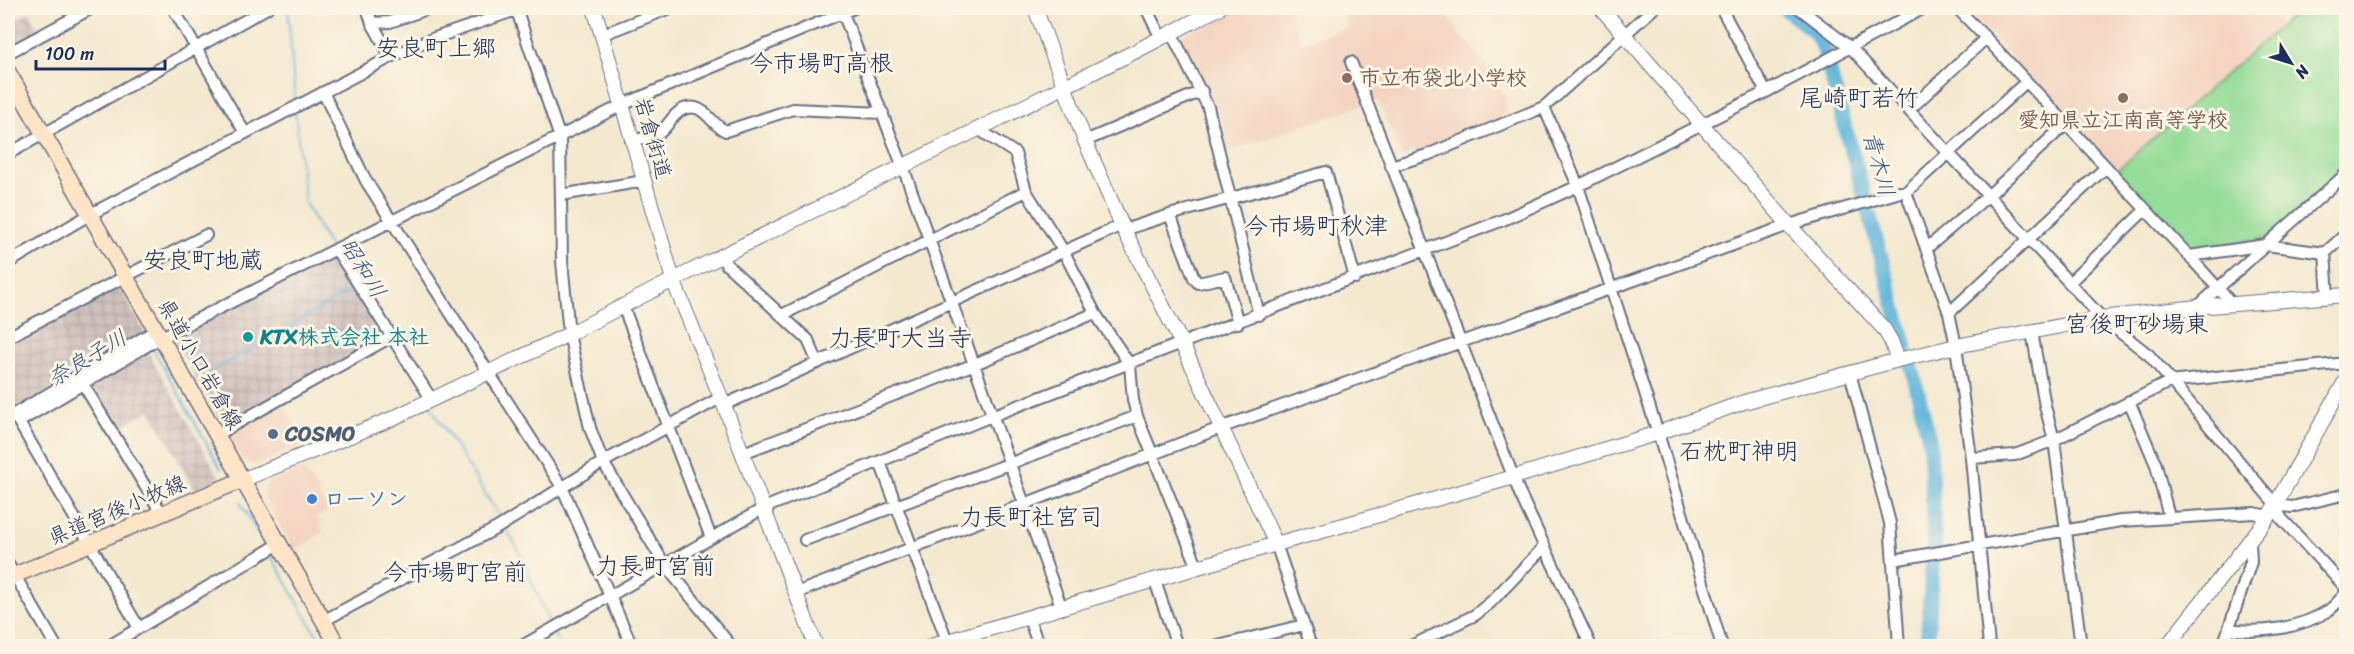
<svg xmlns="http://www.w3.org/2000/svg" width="2354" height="654" font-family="Sriracha,'Klee One',sans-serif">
	<defs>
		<pattern id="industrial-grid" width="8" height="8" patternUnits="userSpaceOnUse" patternTransform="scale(1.5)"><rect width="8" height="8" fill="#d0c0bc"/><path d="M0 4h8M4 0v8" fill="none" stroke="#b2a5a4"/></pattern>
		<pattern id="cemetery-stones" width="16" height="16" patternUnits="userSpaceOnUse" patternTransform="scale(1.5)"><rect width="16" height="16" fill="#94dc97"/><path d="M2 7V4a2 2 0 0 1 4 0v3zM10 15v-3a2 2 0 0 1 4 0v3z" fill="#7fbd85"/></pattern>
	</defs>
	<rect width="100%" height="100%" fill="#fcf5e5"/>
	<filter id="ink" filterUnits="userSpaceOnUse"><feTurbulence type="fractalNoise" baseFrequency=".0167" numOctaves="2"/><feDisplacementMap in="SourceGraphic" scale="12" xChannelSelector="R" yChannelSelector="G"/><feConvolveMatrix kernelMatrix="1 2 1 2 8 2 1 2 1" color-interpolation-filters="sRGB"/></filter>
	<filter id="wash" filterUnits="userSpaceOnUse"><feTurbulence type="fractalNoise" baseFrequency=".008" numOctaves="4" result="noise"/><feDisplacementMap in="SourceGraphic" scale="24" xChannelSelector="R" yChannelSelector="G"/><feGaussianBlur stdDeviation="1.35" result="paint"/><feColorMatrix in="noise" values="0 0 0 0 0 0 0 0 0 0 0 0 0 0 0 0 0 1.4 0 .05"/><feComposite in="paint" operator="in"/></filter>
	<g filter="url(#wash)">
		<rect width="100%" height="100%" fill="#f4e8cf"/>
		<!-- built -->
		<path fill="#f4d3c0" d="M1242,8H1288L1302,43L1347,27L1343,8H1444L1445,12L1461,35L1483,61L1504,94L1507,115L1402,157L1378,100L1223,153L1209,96L1180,36Z
			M1966,8H2267L2282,24L2115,172Z
			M281,401L306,444L255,465L243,460L227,432Z
			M304,468L329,510L316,518L324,532L294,550L263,495L268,483Z"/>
		<!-- industrial -->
		<path fill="url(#industrial-grid)" d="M29,12L42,35L8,53V25Z
			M334,255L385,336L225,428L172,336Z
			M117,283L146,334L13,412L8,402V340Z
			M147,350L220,478L195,489L150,410L115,430L88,386Z"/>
		<!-- cemetery -->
		<path fill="url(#cemetery-stones)" stroke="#58867a" stroke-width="1.5" d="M385,8H415L418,13L372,23L368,13Z"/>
		<!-- park -->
		<path fill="#94dc97" stroke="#58867a" stroke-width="1.5" d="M2301,8H2346V169L2269,237L2193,250L2185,247L2115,172Z"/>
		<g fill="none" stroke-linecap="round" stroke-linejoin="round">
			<!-- stream -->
			<path stroke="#5fb5db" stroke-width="2" d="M288,8L295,102
				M295,110L305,203L330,248
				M152,347L221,469
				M199,379L355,288
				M431,407L499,516
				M240,502L266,547
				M505,527L518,549L550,624
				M270,554L323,646
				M554,634L560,646"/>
			<!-- river -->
			<path stroke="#5fb5db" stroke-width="15" d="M1784,8L1815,32L1823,47L1906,347
				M1911,364L1930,443L1934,538L1927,646"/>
		</g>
	</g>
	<g filter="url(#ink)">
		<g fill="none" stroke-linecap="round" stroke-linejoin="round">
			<defs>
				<path id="minor" d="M173,8L245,133
					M367,8L372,23L391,57
					M841,8L903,167L1062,609
					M1146,8L1161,38
					M1721,8L1766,92
					M1799,8L1851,48L2102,318L2149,355L2276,505L2281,518L2346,588
					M1957,8L1986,38
					M517,11L560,138L562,261L569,334L590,428L603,462L665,565L731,646
					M372,23L390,22L430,8
					M1171,32L1208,107L1259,315
					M601,35L670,8
					M8,53L92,8
					M1351,62L1520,494L1591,646
					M323,92L366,181L562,487L632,646
					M1544,107L1578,186L1658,433L1722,646
					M1909,110L1986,38L2189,256L2266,245L2346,174
					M978,129L1015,153L1026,191L1064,252L1095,313L1130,365L1133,400L1137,416L1198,568
					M631,141C640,139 650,137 659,133C669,128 675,104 696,108C708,111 714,127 726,131L793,109L883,113
					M1085,141L1202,91
					M8,154L267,8
					M1391,166L1427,155L1544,107L1654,8
					M1906,192L1949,313L1956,346L1971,458L1989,646
					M561,195L644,181
					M1170,215L1194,278L1198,283L1225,277L1238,323
					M1124,230L1173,214L1326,172L1355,278
					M336,249L432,400
					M1926,249L1989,195L2066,124
					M2325,253L2346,234
					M722,255L726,264L808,340L818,363
					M2189,256L2233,305
					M8,263L89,215L391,57L426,41L522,8
					M2070,282L2145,210
					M623,306L711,538
					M2197,307L2266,245L2325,253L2328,296
					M1949,313L2106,167
					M782,315L1026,191
					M2032,332L2045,406L2054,440L2081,646
					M8,337L206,235
					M1850,373L1890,523L1899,646
					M83,384L162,514
					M2129,401L2156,465L2169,517
					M724,405L1122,225
					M14,414L139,628
					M8,420L14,414L156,330
					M19,422L160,338L622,105L854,8
					M216,435L391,337
					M743,453L975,364L1095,313
					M1971,458L2015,455L2054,440L2169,382L2346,363
					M880,462L949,646
					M2276,505L2292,507L2346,494
					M805,540L1137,416
					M1276,544L1311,646
					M1893,560L2121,521L2254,513L2269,516
					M8,564L56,646
					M1155,581L1177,646
					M796,593L1220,428L1789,225L1900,192H1906L2026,82
					M1029,619L1039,646
					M323,621L497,528L603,462L720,398
					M2229,629C2261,634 2302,628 2329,610C2336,605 2341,598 2346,593
					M109,646L279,544
					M522,646L764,508L994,415L1503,220L1578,186L1766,92L1924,8
					M1218,646L1304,625
					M1411,646L1475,615L1491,602L1544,547
					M2154,646L2168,645
					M2223,646L2251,562L2250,542"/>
				<path id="tertiary" d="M594,8L673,280L724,405L816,646
					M1035,8L1085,141L1124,230L1182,344L1276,544
					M1601,8L1789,225L1884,329L1891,341L1898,360
					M242,480L389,420L569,334L673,280L1136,51L1219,8
					M931,646L1276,544L1514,477L1658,433L1744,402L1898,360L1956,346L2102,318L2197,307L2346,295
					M2167,646L2269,516L2346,380"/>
				<path id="secondary" d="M8,72L338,646
					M8,578L242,480"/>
			</defs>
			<!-- minor casing -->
			<use href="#minor" stroke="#677086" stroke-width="14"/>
			<!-- tertiary casing -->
			<use href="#tertiary" stroke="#677086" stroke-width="16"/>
			<!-- secondary casing -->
			<use href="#secondary" stroke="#677086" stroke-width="18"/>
			<!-- minor -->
			<use href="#minor" stroke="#fff" stroke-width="10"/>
			<!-- tertiary -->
			<use href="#tertiary" stroke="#fff" stroke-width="14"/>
			<!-- secondary -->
			<use href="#secondary" stroke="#ffe4c6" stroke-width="15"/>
		</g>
	</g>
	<!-- markers -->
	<g fill="#8d6e63" stroke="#fcf5e5" stroke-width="2">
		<circle cx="1347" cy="78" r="6"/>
		<circle cx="2123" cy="98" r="6"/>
	</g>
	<circle fill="#0f9aa8" stroke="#fcf5e5" stroke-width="2" cx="248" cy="337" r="6"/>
	<circle fill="#5c6f8a" stroke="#fcf5e5" stroke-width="2" cx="273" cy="434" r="6"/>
	<circle fill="#3f7fe0" stroke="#fcf5e5" stroke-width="2" cx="312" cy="499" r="6"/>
	<g text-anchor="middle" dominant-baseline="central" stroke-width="6" stroke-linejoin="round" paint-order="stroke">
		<!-- education labels -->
		<g font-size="21" font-weight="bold" fill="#785e54" stroke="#fcf5e5" text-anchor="start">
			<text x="1359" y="78">市立布袋北小学校</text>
			<text x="2123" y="120" text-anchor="middle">愛知県立江南高等学校</text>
		</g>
		<!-- street labels -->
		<g font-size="21" fill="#1b2f5e" stroke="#fcf5e5">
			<text transform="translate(653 138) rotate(74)">岩倉街道</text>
			<text transform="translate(200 364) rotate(60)">県道小口岩倉線</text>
			<text transform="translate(117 510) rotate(-23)">県道宮後小牧線</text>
		</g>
		<!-- culture labels -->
		<g font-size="21" font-weight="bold" fill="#0d838f" stroke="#fcf5e5" text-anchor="start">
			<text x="260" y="337">KTX株式会社 本社</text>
		</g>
		<!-- service labels -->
		<g font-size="21" font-weight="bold" fill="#4e5e75" stroke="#fcf5e5" text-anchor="start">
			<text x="285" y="434">COSMO</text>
		</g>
		<!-- shop labels -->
		<g font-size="21" font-weight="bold" fill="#366cbe" stroke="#fcf5e5" text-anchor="start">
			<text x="324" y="499">ローソン</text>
		</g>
		<!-- water labels -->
		<g font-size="22" font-style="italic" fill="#2f5784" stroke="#fcf5e5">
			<text transform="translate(1879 164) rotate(75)">青木川</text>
			<text transform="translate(363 268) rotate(58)">昭和川</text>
			<text transform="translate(87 358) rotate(-31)">奈良子川</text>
		</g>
		<!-- quarter labels -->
		<g font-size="24" fill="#1b2f5e" stroke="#fcf5e5">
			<text x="436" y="48">安良町上郷</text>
			<text x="821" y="63">今市場町高根</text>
			<text x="1859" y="98">尾崎町若竹</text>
			<text x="1316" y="226">今市場町秋津</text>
			<text x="203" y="260">安良町地蔵</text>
			<text x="2137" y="324">宮後町砂場東</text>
			<text x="900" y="338">力長町大当寺</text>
			<text x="1739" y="451">石枕町神明</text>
			<text x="1031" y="517">力長町社宮司</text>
			<text x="655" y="566">力長町宮前</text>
			<text x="455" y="572">今市場町宮前</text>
		</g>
	</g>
	<!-- margin -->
	<rect width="2354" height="654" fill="none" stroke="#fcf5e5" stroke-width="30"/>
	<!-- north arrow -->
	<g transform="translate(2291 63) rotate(128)" stroke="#fcf5e5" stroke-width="4.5" paint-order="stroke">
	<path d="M0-4.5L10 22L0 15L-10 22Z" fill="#1b2f5e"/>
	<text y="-9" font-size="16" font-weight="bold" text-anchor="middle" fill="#1b2f5e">N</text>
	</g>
	<!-- scale -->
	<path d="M36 60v9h129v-9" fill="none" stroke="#1b2f5e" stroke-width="3"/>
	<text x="45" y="60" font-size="18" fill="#1b2f5e" stroke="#fcf5e5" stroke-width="4.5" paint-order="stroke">100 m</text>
</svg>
